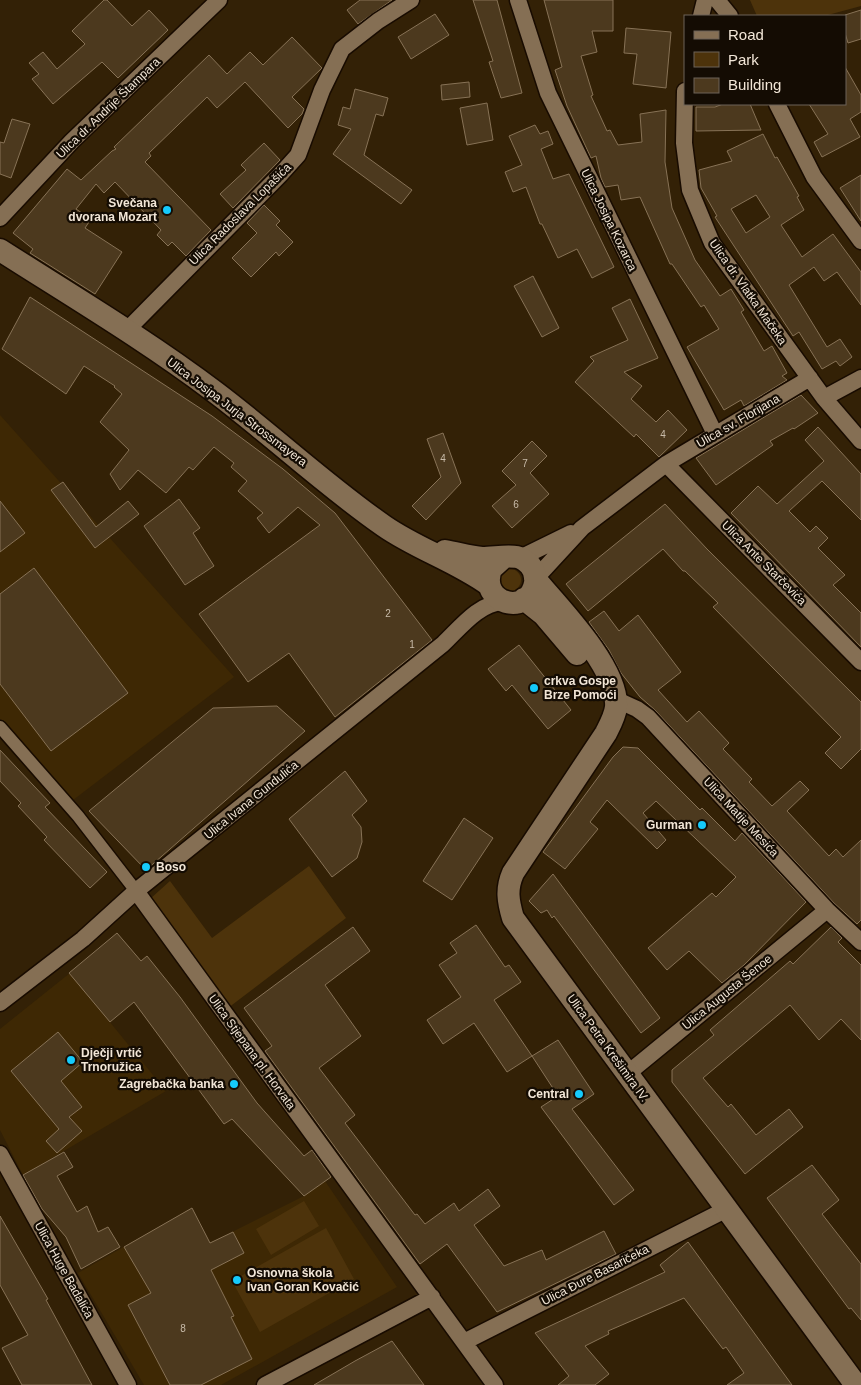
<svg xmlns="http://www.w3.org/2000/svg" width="861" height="1385" font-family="Arial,sans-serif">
	<rect width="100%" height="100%" fill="#332106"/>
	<!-- built -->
	<path fill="#3e2804" d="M0,415L234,677L64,807L0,733Z
		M70,973L166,1091L23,1175L0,1130V1029Z
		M325,1181L397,1287L221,1385H144L78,1273L192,1208L210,1243L304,1196Z"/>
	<!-- green -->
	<path fill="#4d330b" d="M750,0H861V6L824,16H757Z
		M499 580a11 11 0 1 1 22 0a11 11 0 1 1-22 0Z
		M309,866L346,918L228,1008L150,899L170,881L212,938Z
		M304,1201L319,1226L271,1255L256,1229Z
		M326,1228L354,1279L260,1332L232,1281Z"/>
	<!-- building -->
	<path fill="#4c391e" stroke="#877256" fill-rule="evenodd" d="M104,0H107L132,26L149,10L168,30L118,78L102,62L53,104L32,79L39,74L29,63L43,52L57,69L85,44L72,31Z
		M360,0H392L358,24L347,10Z
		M473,0H497L522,93L501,98L489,62L493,61Z
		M544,0H613V31H592L597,52L581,56L593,95L591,96L607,131L610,130L618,145L642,142L640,114L666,110L665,162L672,208L695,260L720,296L731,289L744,310L741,312L764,351L772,346L787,373L782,376L787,380L744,406L741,400L724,410L687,347L719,329L704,305L701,307L672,264H670L640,197L621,200L618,185L605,187L601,178L596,156L591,158L567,106L555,70L562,67Z
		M861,10V39L848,43L845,33V15Z
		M435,14L449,35L411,59L398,37Z
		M626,28L671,32L666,88L633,84L637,54L624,53Z
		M292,37L322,68L292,97L304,109L302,114L288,128L245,82L217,108L207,97L149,153L151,156L145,162L211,230L186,256L172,242L168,246L157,235L161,230L115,182L104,193L96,184L76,209L91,219L85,228L122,252L95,294L30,253L33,249L13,233L67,169L81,180L112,151L116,149L114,147L209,55L227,74L250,52L263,65Z
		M845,67L861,95V112L850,119L860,137L822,157L814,142L828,134L809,104H845Z
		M469,82L470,97L442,100L441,85Z
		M355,89L388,98L383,116L376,114L364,155L412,190L401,204L333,154L351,129L338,125L343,107L350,109Z
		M487,103L493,140L467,145L460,108Z
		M723,104H750L761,130L696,131V107H715Z
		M12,119L30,124L11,178L0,174V142L4,143Z
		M535,125L540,134L548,131L553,144L541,149L553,179L569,174L614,267L592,278L577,249L558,258L542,224H540L526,187L513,192L505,172L522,165L509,136Z
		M763,134L775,158L777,157L799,196L797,197L804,210L781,225L802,257L833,234L861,272V305L837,272L824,281L814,267L789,285L827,347L840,339L852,357L840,366L836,361L822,369L799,332L793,336L715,217L717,216L701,188L699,170L732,161L727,151ZM756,195L770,217L746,233L731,209Z
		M264,143L280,160L233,208L220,194L246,170L241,165Z
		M861,175V221L840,188Z
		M264,205L280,221L276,225L293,242L279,256L276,252L251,277L232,258L257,233L247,223Z
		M533,276L559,328L542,337L514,286Z
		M30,297L212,416L283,469L335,513L432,640L335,717L289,653L248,682L199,614L320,525L298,507L269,533L257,518L263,513L238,491L247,481L231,467L234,463L214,447L193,470L189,467L166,493L138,470L120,490L110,474L129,450L100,422L122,394L114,387L115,386L84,366L66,394L2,349Z
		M630,299L658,358L624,372L642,386L631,399L656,422L668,410L687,430L659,457L636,434L634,437L575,382L594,361L590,357L628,340L612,308Z
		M801,395L818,413L794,429L793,428L770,441L773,445L716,485L696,458Z
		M818,427L861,474V520L822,481L789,511L810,532L816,526L828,538L818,548L845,575L833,585L861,613V647L731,513L758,486L777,504L824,461L805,440Z
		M443,433L461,483L426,520L412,506L441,477L427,439Z
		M532,441L547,456L530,473L549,494L512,528L492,506L516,485L502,471Z
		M63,482L96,527L128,501L139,514L95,548L51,490Z
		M179,499L200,528L193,533L214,566L185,585L144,526Z
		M0,501L25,533L0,552Z
		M665,504L707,549L861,702V749L841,769L825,753L841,737L713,607L718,603L685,571H683L663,549L588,611L566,584Z
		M34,568L128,693L51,751L0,684V594Z
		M604,611L619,631L638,615L681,672L658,690L687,722L699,711L729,743L723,749L752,779L749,782L772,806L800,781L809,790L787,811L829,856L836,849L843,857L861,840V920L857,924L834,903L655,710L640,697L621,673L609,650L589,622Z
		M519,645L571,710L548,729L512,685L506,691L488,669Z
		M277,706L305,731L146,870L89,811L213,708Z
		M623,747L638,748L700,810L702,808L735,841L742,833L806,902L744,965L722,983L689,951L667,970L648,948L712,893L716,897L736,877L656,801L643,813L666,840L657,849L607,800L590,822L598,829L565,869L543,852L613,757Z
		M0,750L50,803L45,807L107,872L90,888L44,840L47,837L18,806L21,803L0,781Z
		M345,771L367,801L352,815L361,827L362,842L357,858L332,877L289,819Z
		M464,818L493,838L452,900L423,881Z
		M553,874L660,1018L641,1033L554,916L552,918L547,910L541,913L529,901Z
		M476,925L505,967L509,965L521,982L494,1000L532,1056L507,1072L474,1023L443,1044L427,1020L461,997L439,965L457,953L450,943Z
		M353,927L370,951L325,985L361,1036L319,1068L355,1115L345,1123L415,1215L417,1214L425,1224L454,1203L459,1211L488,1189L500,1206L474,1225L504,1266L542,1250L546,1260L604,1231L616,1254L497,1312L447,1244L420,1264L265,1051L272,1046L244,1008Z
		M831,927L842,938L838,942L861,965V1040L841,1019L819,1040L790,1005L703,1078L728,1107L731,1104L756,1135L789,1109L803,1127L745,1174L672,1082V1070L714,1035L710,1030L790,961L793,964Z
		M117,933L141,961L147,956L180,997L257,1103L304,1156L312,1150L331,1177L304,1196L232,1119L224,1124L134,1002L110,1022L69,973Z
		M58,1032L83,1062L61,1081L82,1107L69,1117L82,1131L57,1153L46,1141L59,1129L11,1071Z
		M558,1040L594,1094L572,1109L634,1190L614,1205L541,1107L558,1096L532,1056Z
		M64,1152L73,1167L57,1176L77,1212L87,1206L98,1232L108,1227L120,1247L81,1269L66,1237L42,1209L23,1175Z
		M812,1165L839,1200L822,1214L861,1264V1320L851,1308L849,1309L767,1198Z
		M192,1208L210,1243L233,1232L244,1253L211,1270L234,1316L231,1317L252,1359L201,1385H170L128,1305L151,1293L124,1247Z
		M0,1216L48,1299L46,1300L92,1385H22L2,1348L28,1335L0,1285Z
		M688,1242L792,1385H727L744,1373L726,1347L723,1349L684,1298L608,1331L609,1334L585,1346L609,1374L595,1385H558L569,1376L535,1333L665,1272L660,1265Z
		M392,1341L424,1385H314L355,1361Z"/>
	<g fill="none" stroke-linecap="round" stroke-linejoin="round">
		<defs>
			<path id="pedestrian" d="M0,727L78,816L136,891"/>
			<path id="minor" d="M518,0L548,93L715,434
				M717,0L730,16
				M701,16L705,0
				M685,91L684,143L690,190L712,243L824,398L861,441
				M777,104L814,177L861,241
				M0,218L72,141L219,0
				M126,331L280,175L298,155L322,90L342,49L378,21L411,0
				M824,398L861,378
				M666,464L861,662
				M520,558L571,533
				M535,579L582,528L666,464L810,378
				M615,699L637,709L648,717L827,910L861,942
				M136,891L495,1385
				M0,1003L83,939L136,891L443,644C460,628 479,603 503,602
				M627,1074L827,910
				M0,1154L128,1385
				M464,1342L727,1209
				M265,1385L432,1297"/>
			<path id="secondary" d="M0,250C72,296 146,340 215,392C272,435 325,485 384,526C417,549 456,561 489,585
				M445,551C457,553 470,557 482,558C494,558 506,555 517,557C522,558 526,561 530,565C534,570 536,577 535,583C529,617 478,604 491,569L503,558
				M535,579C560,608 619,669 616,707C615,716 610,725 606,733L513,873C506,889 508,901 513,918L856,1385
				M524,599L543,614L577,654"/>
		</defs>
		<!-- pedestrian casing -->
		<use href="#pedestrian" stroke="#180b00" stroke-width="15"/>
		<!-- minor casing -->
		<use href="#minor" stroke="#180b00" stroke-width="19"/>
		<!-- secondary casing -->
		<use href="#secondary" stroke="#180b00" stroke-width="25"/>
		<!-- pedestrian -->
		<use href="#pedestrian" stroke="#856f54" stroke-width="12"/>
		<!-- minor -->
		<use href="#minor" stroke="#856f54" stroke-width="16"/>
		<!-- secondary -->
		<use href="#secondary" stroke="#856f54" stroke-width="22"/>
	</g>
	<!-- markers -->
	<g fill="#15cafb" stroke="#140c03" stroke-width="2">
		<circle cx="167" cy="210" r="5"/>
		<circle cx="534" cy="688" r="5"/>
		<circle cx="702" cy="825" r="5"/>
		<circle cx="146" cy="867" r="5"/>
		<circle cx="71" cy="1060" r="5"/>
		<circle cx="234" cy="1084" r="5"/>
		<circle cx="579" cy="1094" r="5"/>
		<circle cx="237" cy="1280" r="5"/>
	</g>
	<g text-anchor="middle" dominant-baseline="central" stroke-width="4.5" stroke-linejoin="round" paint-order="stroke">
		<!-- number labels -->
		<g font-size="10" fill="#c8bba9">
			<text x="663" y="434">4</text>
			<text x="443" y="458">4</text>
			<text x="525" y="463">7</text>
			<text x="516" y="504">6</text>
			<text x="388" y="613">2</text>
			<text x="412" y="644">1</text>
			<text x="183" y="1328">8</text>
		</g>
		<!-- street labels -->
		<g font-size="12" fill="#f2e6d7" stroke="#140c03">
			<text transform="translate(108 108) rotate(-44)">Ulica dr. Andrije Štampara</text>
			<text transform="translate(240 214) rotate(-45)">Ulica Radoslava Lopašića</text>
			<text transform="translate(609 220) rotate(64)">Ulica Josipa Kozarca</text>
			<text transform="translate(748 292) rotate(55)">Ulica dr. Vlatka Mačeka</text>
			<text transform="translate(237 412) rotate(37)">Ulica Josipa Jurja Strossmayera</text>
			<text transform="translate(738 421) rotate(-30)">Ulica sv. Florijana</text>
			<text transform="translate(764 563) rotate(45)">Ulica Ante Starčevića</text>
			<text transform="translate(251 800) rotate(-39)">Ulica Ivana Gundulića</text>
			<text transform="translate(741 817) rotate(47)">Ulica Matije Mesića</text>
			<text transform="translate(727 992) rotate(-39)">Ulica Augusta Šenoe</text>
			<text transform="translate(608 1048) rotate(54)">Ulica Petra Krešimira IV.</text>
			<text transform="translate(252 1052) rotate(54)">Ulica Stjepana pl. Horvata</text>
			<text transform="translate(64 1270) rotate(61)">Ulica Huge Badalića</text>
			<text transform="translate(595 1275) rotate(-27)">Ulica Đure Basaričeka</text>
		</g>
		<!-- poi labels -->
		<g font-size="12" font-weight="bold" fill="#f2e6d7" stroke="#140c03" text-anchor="end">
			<text x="157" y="203">Svečana<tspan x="157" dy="14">dvorana Mozart</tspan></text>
			<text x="544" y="681" text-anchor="start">crkva Gospe<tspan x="544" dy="14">Brze Pomoći</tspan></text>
			<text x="692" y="825">Gurman</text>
			<text x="156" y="867" text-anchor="start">Boso</text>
			<text x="81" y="1053" text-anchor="start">Dječji vrtić<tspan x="81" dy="14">Trnoružica</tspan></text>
			<text x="224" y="1084">Zagrebačka banka</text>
			<text x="569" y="1094">Central</text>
			<text x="247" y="1273" text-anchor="start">Osnovna škola<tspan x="247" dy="14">Ivan Goran Kovačić</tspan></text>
		</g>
	</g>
	<!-- legend -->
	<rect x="684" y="15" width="162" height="90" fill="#140c03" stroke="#6d6358"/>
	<rect x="694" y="31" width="25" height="8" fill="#856f54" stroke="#6d6358"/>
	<text x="728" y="40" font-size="15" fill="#f2e6d7">Road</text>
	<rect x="694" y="52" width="25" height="15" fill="#4d330b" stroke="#6d6358"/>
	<text x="728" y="65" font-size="15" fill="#f2e6d7">Park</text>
	<rect x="694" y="78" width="25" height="15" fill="#4c391e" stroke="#6d6358"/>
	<text x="728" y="90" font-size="15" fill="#f2e6d7">Building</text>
</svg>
